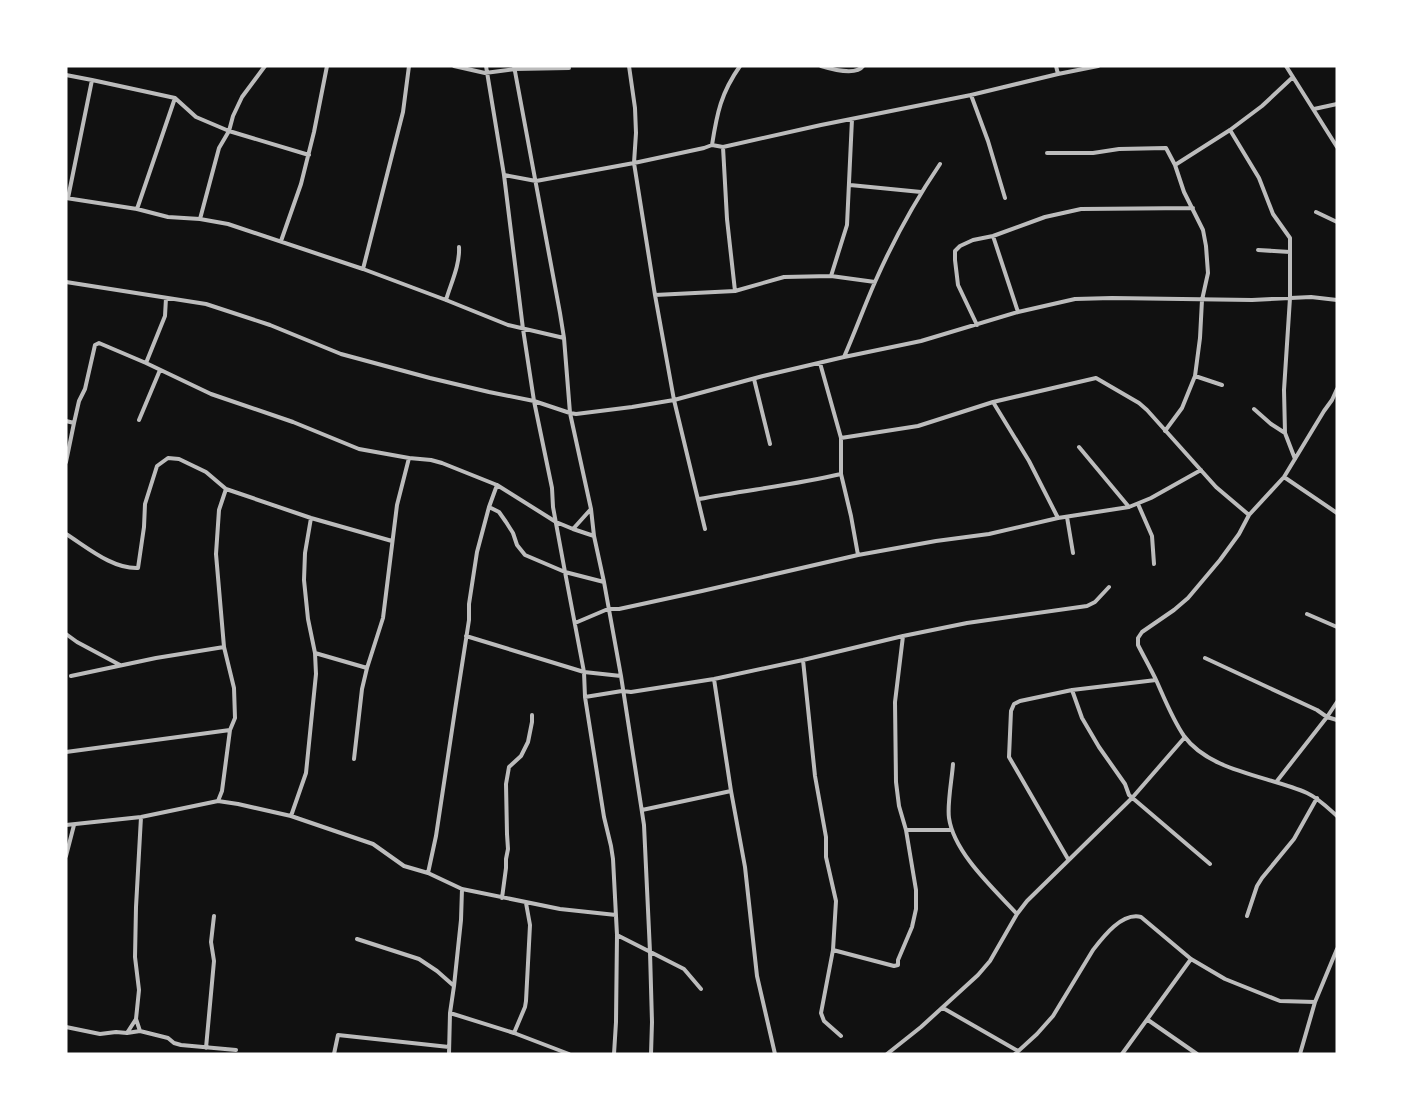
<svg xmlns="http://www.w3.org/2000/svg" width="1403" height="1120" font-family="Roboto,sans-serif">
	<rect width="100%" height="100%" fill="#111"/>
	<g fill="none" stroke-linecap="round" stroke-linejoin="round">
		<!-- minor -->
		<path stroke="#bcbcbc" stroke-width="4" d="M454,66L485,73L515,69L569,68
			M486,66L504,175L523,329L534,401L552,488L553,507L565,572L584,672L585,697L604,817L611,846L613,859L617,935L616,1022L614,1054
			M514,66L560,313L564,338L570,413L591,509L594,536L604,582L621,676L644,825L650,952L652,1022L651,1054
			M629,66L635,108L636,133L634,163L655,295L674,400L705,529
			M821,66C831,69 856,76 863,66
			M1056,66L1058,74
			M1286,66L1337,147
			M66,75L92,80L175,98L196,117L229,131L309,155
			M971,95L988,141L1005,198
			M1314,109L1337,104
			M1230,130L1259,178L1273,214L1290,238V252
			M712,145C717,113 721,93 740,66
			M723,147L727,219L735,291
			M1047,153H1093L1119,149L1166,148L1175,165L1184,192L1203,230L1206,246L1208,273L1202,300L1200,338L1195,376L1182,408L1165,431
			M1175,165L1230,130L1262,106L1293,77
			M504,175L536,181L634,163L704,148L712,145L723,147L821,125L971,95L1058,74L1098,66
			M850,185L921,192
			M66,198L137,209L168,217L200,219L228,224L363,269L446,300L508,325L564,338
			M68,198L92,80
			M137,209L175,98
			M1316,212L1337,222
			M200,219L219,148L229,131L233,116L242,97L265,66
			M993,236L1018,312
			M281,241L301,184L314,132L327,66
			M1258,250L1290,252V298L1284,390L1285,433L1295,459
			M363,269L403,112L409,66
			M831,276L847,225L852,119
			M66,282L206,304L270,325L341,354L430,378L489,392L534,401L570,413L576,414L632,407L674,400L763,376L844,357L921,341L1018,312L1075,299L1112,298L1252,300L1311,297L1337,300
			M655,295L735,291L784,277L831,276L875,282
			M446,300C451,283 460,265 459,247
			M977,325L958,285L955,260V251L960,246L973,240L993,236L1045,217L1081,209L1193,208
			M844,357C855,332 864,307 875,282C893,241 915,201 940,164
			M146,363L165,316L166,298
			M820,363L841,438V474L851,516L858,555
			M1195,376L1222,385
			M754,379L770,444
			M1337,389L1332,400L1324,411L1284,477L1249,515L1239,534L1220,560L1188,598L1174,610L1142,632L1138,638V645C1144,657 1151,669 1157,682C1165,700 1173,720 1184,736C1210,772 1269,776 1307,793C1318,798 1327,807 1337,816
			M993,402L1029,461L1058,518
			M1254,409L1271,424L1285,433
			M139,420L160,370
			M66,421L74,423
			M841,438L918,426L993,402L1096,378L1139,403L1147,410L1216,487L1249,515
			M1079,447L1129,507
			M66,462L74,423L79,401L85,389L95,345L99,343L146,363L211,394L293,422L359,449L409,458L431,460L442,463L497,485L556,522L573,529L594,536
			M1284,477L1337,513
			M699,499C746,490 794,485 841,474
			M1138,504L1152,536L1154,564
			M489,507L499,512L506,522L513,533L517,545L525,555L565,572L604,582
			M1067,517L1073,553
			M573,529L591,509
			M66,534C87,547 112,569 138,568L144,527L145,504L157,466L168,458L179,459L206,472L226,489L311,518L392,541
			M1307,614L1337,627
			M575,623L608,609H619L702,591L858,555L936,541L989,534L1058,518L1129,507L1151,498L1201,470
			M66,634L77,642L120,665
			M466,636L584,672L621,676
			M315,653L367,668
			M1205,658L1317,710L1327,717L1337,702
			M803,660L815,776L826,837V857L836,901L833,950L821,1013L824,1021L841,1036
			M71,676L156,658L224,647
			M714,679L731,791L745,867L757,976L775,1054
			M1072,690L1082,718L1099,747L1125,784L1129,795L1210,864
			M585,697L622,691L631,692L714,679L803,660L903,636L967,623L1087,606L1095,602L1109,587
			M66,752L230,730
			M354,759L362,689L367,668L383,618L397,505L409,458
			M953,764C952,779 947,804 949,818C954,853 994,889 1017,914
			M1277,781L1327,717L1337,720
			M218,801L222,791L230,730L235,718L234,688L224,647L216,554L219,510L226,489
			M642,810L731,791
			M291,816L306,773L316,674L315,653L308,619L304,580L305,553L311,518
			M66,825L141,817L218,801L238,804L291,816L373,844L404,866L428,873L462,889L461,920L454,986
			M906,830H952
			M66,856L74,825
			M1068,859L1009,757L1011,711L1014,704L1020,701L1072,690L1156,680
			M428,873L436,836L455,710L469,620V604L477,552L489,507L497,485
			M462,889L560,909L616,915
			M502,898L506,868V859L508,849L507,834L506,784L509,767L521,756L528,742L532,722V715
			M1247,916L1257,886L1262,878L1294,839L1317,798
			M617,935L684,969L701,989
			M357,939L419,959L437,971L454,986L450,1013L449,1054
			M833,950L894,966L898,965V960L912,927L916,909V890L906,830L899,806L896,782L895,702L903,636
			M943,1008L1018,1051
			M450,1013L514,1033L569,1054
			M1148,1020L1197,1054
			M66,1027L100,1034L116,1032L127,1033L140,1031L168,1038L174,1043L181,1045L236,1050
			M140,1031L136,1019L139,990L135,957L136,907L141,817
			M127,1033L136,1019
			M514,1033L525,1007L526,1001L530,925L526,903
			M206,1048L214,961L211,942L214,916
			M334,1054L338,1035L449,1047
			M887,1054L921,1027L978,975L990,961L1017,914L1027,901L1132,798L1185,737
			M1015,1054L1037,1034L1053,1016L1093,950C1103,937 1122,912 1141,917L1191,959L1225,979L1280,1001L1315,1002
			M1122,1054L1191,959
			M1300,1054L1315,1002L1337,949"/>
	</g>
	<!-- border -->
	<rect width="1403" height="1120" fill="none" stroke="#ffffff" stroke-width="135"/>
</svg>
